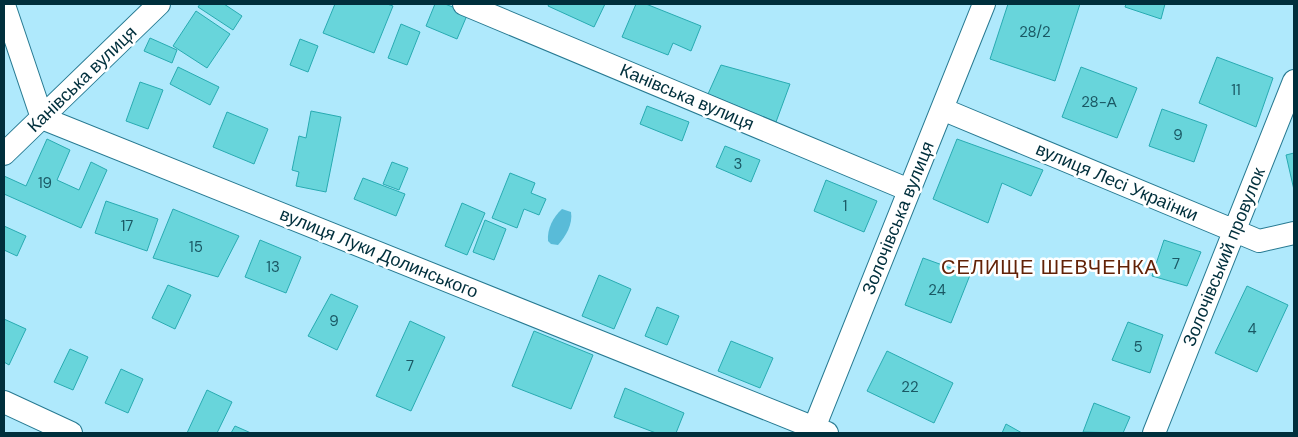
<svg xmlns="http://www.w3.org/2000/svg" width="1298" height="437" font-family="'DM Sans',sans-serif">
	<rect width="100%" height="100%" fill="#afe9fc"/>
	<!-- water -->
	<path fill="#59bbd8" d="M562,209L571,212C573,224 566,236 558,245L551,244L548,241C547,229 553,217 562,209Z"/>
	<!-- building -->
	<path fill="#68d5db" stroke="#28abb2" d="M200,4H224L242,16L233,30L198,7Z
		M335,4H387L393,6L374,53L323,33Z
		M435,4H445L468,13L457,39L426,26Z
		M549,4H605L594,27L548,6Z
		M636,4H646L701,26L691,51L673,43L668,55L622,37Z
		M1008,4H1080L1055,81L990,59Z
		M1126,4H1165L1161,19L1125,7Z
		M196,11L230,34L207,68L173,46Z
		M401,24L420,32L407,65L388,58Z
		M150,38L177,50L172,63L144,51Z
		M300,39L318,46L308,72L290,65Z
		M1217,57L1273,78L1256,127L1199,103Z
		M721,65L790,84L776,122L708,94Z
		M178,67L219,87L210,105L170,84Z
		M1081,67L1137,88L1117,138L1062,117Z
		M140,82L163,90L148,129L126,121Z
		M647,106L689,122L682,141L640,124Z
		M1162,109L1207,125L1194,162L1149,146Z
		M311,111L341,117L326,192L296,186L299,172L292,170L299,136L306,138Z
		M227,112L268,129L254,164L213,147Z
		M47,139L70,150L57,180L79,190L91,162L107,170L81,228L4,194V176L26,186Z
		M957,139L1043,170L1031,196L1002,183L988,223L933,199Z
		M725,146L760,160L751,182L716,167Z
		M1294,153V190L1286,155Z
		M392,162L408,168L399,190L383,184Z
		M510,173L535,183L531,193L546,199L539,215L524,209L517,228L492,218Z
		M363,178L405,194L396,216L354,199Z
		M826,180L877,201L864,232L814,211Z
		M106,201L158,219L147,251L95,233Z
		M462,203L485,213L467,255L445,246Z
		M173,209L239,236L218,277L153,258Z
		M485,220L506,229L494,260L473,252Z
		M4,226L26,236L17,256L4,250Z
		M260,240L301,257L286,293L245,277Z
		M1164,240L1201,252L1187,286L1152,276Z
		M923,258L970,275L951,323L905,305Z
		M599,275L631,289L614,329L582,316Z
		M168,285L191,295L175,329L152,318Z
		M1247,286L1288,305L1257,372L1215,353Z
		M331,294L358,306L337,350L308,336Z
		M657,307L679,316L667,345L645,336Z
		M4,319L26,329L9,365L4,362Z
		M410,321L445,337L411,411L376,396Z
		M1128,322L1163,335L1150,373L1112,360Z
		M534,331L593,355L571,409L512,386Z
		M731,341L773,358L760,388L718,371Z
		M70,349L88,357L73,390L54,382Z
		M887,351L953,383L934,423L867,391Z
		M121,369L143,379L128,413L105,403Z
		M625,388L684,413L676,433H656L614,417Z
		M207,390L232,402L217,433H187Z
		M1094,403L1130,417L1123,433L1083,432Z
		M1006,424L1022,433H1002Z
		M235,426L251,433H231Z"/>
	<g fill="none" stroke-linecap="round" stroke-linejoin="round">
		<defs>
			<path id="minor" d="M464,4L909,190
				M4,5L42,118L827,433
				M942,109L1259,241L1294,233
				M4,154L159,4
				M4,402L71,433
				M812,433L984,4
				M1154,433L1294,81"/>
		</defs>
		<!-- minor casing -->
		<use href="#minor" stroke="#277a92" stroke-width="24"/>
		<!-- minor -->
		<use href="#minor" stroke="#fff" stroke-width="22"/>
	</g>
	<g text-anchor="middle" dominant-baseline="central" stroke-width="5" stroke-linejoin="round" paint-order="stroke">
		<!-- number labels -->
		<g font-size="15" fill="#1a5864">
			<text x="1035" y="32">28/2</text>
			<text x="1236" y="90">11</text>
			<text x="1099" y="102">28-А</text>
			<text x="1178" y="135">9</text>
			<text x="738" y="164">3</text>
			<text x="45" y="183">19</text>
			<text x="845" y="206">1</text>
			<text x="127" y="226">17</text>
			<text x="196" y="247">15</text>
			<text x="1176" y="264">7</text>
			<text x="273" y="267">13</text>
			<text x="937" y="290">24</text>
			<text x="334" y="321">9</text>
			<text x="1252" y="329">4</text>
			<text x="1138" y="347">5</text>
			<text x="410" y="366">7</text>
			<text x="910" y="387">22</text>
		</g>
		<!-- street labels -->
		<g font-size="18" fill="#002f3c" stroke="#fff">
			<text transform="translate(82 79) rotate(-44)">Канівська вулиця</text>
			<text transform="translate(687 97) rotate(23)">Канівська вулиця</text>
			<text transform="translate(1117 182) rotate(23)">вулиця Лесі Українки</text>
			<text transform="translate(898 218) rotate(-68)">Золочівська вулиця</text>
			<text transform="translate(379 253) rotate(22)">вулиця Луки Долинського</text>
			<text transform="translate(1224 257) rotate(-68)">Золочівський провулок</text>
		</g>
		<!-- quarter labels -->
		<g font-size="20" letter-spacing="1" fill="#622207" stroke="#fff">
			<text x="1050" y="267">СЕЛИЩЕ ШЕВЧЕНКА</text>
		</g>
	</g>
	<!-- border -->
	<rect width="1298" height="437" fill="none" stroke="#002f3c" stroke-width="10"/>
</svg>
